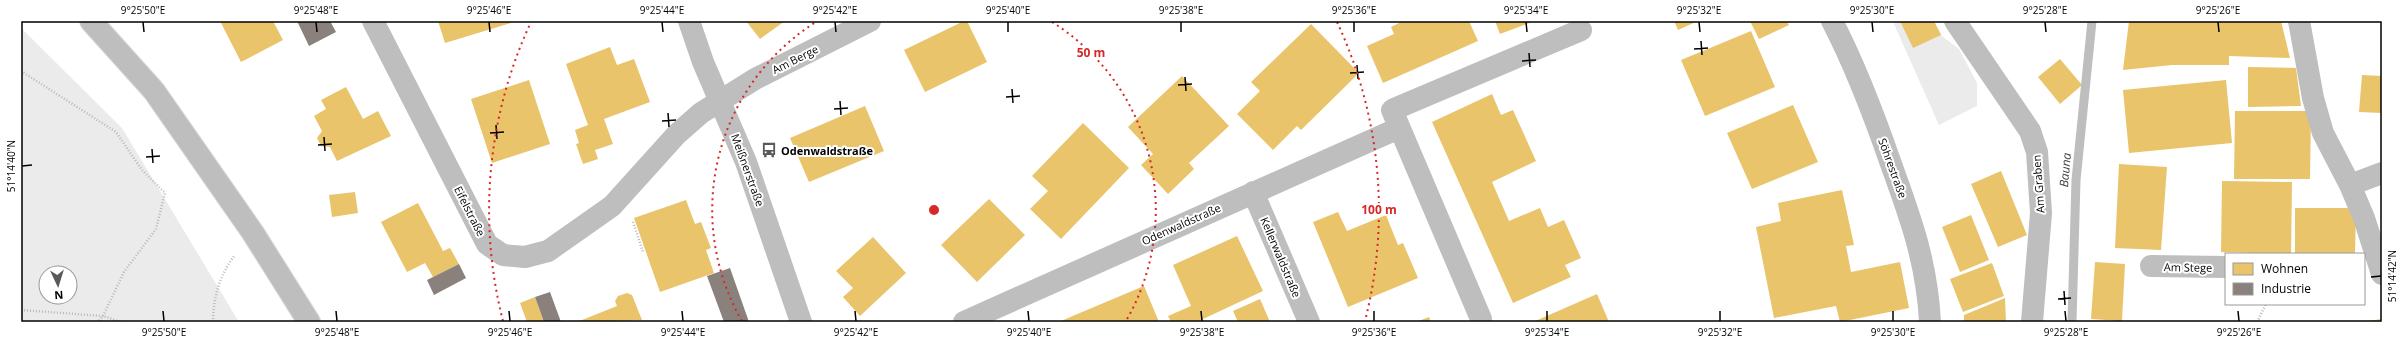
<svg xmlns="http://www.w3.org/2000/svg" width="2403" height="343" font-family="'Open Sans',sans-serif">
	<rect width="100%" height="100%" fill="#fff"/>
	<!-- green -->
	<path fill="#ebebeb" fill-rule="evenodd" d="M1899,21H1934L1942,36L1959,49L1977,83V106L1939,125L1894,24Z
		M21,28L122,128L239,322H21ZM46,273H70V297H46Z"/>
	<!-- homes -->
	<path fill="#e9c46a" d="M220,21H273L283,40L241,62Z
		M438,21H511V23L445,43Z
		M746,21H785L760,39Z
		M964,21H967L987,62L925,92L904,50Z
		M1403,21H1469L1478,41L1383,83L1367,46L1394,34L1391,27Z
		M1495,21H1535L1500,34Z
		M1674,21H1698L1678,30Z
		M1750,21H1787L1789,25L1759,39Z
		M1900,21H1934L1941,35L1913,48Z
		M2129,21H2281L2290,58L2229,56V65H2172L2123,70Z
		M1311,24L1359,73L1301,130L1297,126L1273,150L1237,114L1260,91L1251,82Z
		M1751,31L1775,87L1705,116L1681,60Z
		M610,47L617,65L634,59L650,102L604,119L613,144L595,150L598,159L583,164L576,144L579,143L575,130L588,125L566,64Z
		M2060,59L2082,85L2060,104L2038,77Z
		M2248,67L2296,68L2301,106L2248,107Z
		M2362,75L2382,76V113L2359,112Z
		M1182,76L1229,126L1189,163L1194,169L1168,194L1141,165L1153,154L1128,127Z
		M529,80L550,144L492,163L471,99Z
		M2226,80L2232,143L2129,153L2123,90Z
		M346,87L363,119L378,111L391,136L337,161L330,147L321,146L317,138L322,131L314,116L326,109L321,100Z
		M1492,94L1501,115L1513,110L1536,161L1492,182L1509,221L1540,208L1548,227L1564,220L1581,258L1565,265L1571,277L1513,303L1432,122Z
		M1793,105L1818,162L1752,189L1727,133Z
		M865,106L884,151L809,182L790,138Z
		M2235,111H2311L2310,179H2234Z
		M1083,123L1129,168L1061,239L1030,209L1048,191L1032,176Z
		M2119,164L2167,167L2161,250L2115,248Z
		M2001,171L2027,235L1998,247L1971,184Z
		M2222,181L2292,182L2291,254L2221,252Z
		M1842,190L1854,245L1846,246L1851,272L1900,262L1909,308L1840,322L1836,306L1774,318L1756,227L1781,221L1778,203Z
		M355,192L358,213L332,217L329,195Z
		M989,199L1025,235L977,282L941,245Z
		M686,200L695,224L701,222L711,248L706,250L714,273L660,292L634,218Z
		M418,203L443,251L450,248L459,264L433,277L425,263L407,272L381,222Z
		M2295,208H2356L2355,254L2295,253Z
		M1338,212L1347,231L1386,215L1398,245L1403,243L1418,278L1348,307L1313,222Z
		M1971,215L1989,260L1960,272L1942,227Z
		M1237,236L1263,291L1203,319L1204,322H1171L1168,316L1191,306L1173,265Z
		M873,237L906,273L860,316L843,297L853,288L836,271Z
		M2095,262L2125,264L2122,321L2091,319Z
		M1992,263L2004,296L1963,312L1950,279Z
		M1144,286L1159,322H1059L1075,315Z
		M627,293L632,295L642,320L577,322L617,306L615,301L618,296Z
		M1597,294L1609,322H1533Z
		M535,297L544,322H527L520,303Z
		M2005,298L2006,322H1964V315Z
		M1260,299L1270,322H1238L1233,311Z
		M1429,317L1431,322H1416Z
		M2382,319V322H2367V321Z"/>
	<!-- industry -->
	<path fill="#8a817c" d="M297,21H330L336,32L309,46Z
		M459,264L466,278L434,295L427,280Z
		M730,268L749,322H724L707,276Z
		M550,292L561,322H544L535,297Z"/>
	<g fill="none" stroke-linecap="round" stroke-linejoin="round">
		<!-- stream -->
		<path stroke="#bebebe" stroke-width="9" d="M2072,322L2076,180L2092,21"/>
		<defs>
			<path id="major" d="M91,21L154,91L253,233L309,322"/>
		</defs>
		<!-- major casing -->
		<use href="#major" stroke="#dbdbdb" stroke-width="24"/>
		<!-- path -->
		<path stroke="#b9b9b9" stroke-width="2.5" stroke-dasharray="1 2" stroke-linecap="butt" d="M21,71L116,132L142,170L165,193L156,229L124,272L103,316L98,322
			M633,222L643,252
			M21,310L103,316L121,322
			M2117,320V322
			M213,322C213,298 220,274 235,255
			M2257,322L2266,304"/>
		<!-- minor -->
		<path stroke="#bebebe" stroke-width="22" d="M373,21L487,244L503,255L525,257L548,251L612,206L677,134L701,113L755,79L870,21
			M689,21L703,62L746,162L801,322
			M1832,21C1856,67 1874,115 1891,164C1911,219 1927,263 1930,322
			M1955,21L2030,131L2037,152L2041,213L2032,322
			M2299,21L2313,98L2323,133L2350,185L2364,218L2382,274
			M2350,185L2382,173
			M1253,192L1309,322
			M2151,266L2226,267
			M1481,319L1392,110L1581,30
			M964,322L1399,128"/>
		<!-- major -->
		<use href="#major" stroke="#bebebe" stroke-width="22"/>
	</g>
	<!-- ticks -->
	<path fill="none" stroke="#000" stroke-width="1.5" d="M143,22L144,32M316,22L317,32M489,22L490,32M662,22L663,32M835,22L836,32M1008,22V32M1181,22V32M1354,22V32M1526,22L1527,32M1699,22L1700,32M1872,22L1873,32M2045,22L2046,32M2218,22L2219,32M1701,41L1702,55M1694,49L1708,48M1529,53L1530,67M1522,61L1536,60M1357,65L1358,79M1350,73L1364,72M1185,77L1186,91M1178,85L1192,84M1012,89L1013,103M1006,97L1020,96M840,101L841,115M834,109L848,108M668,113L669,127M662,121L676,120M496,125L497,139M490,133L504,132M324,137L325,151M318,145L332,144M152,149L153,163M146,157L160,156M22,166L32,165M2371,277L2381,276M2064,291L2065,305M2058,299L2071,298M163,311L164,321M336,311L337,321M509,311L510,321M682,311L683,321M855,311L856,321M1028,311L1029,321M1201,311L1202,321M1374,311V321M1547,311V321M1720,311V321M1893,311V321M2065,311L2066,321M2238,311L2239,321"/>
	<!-- distance rings -->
	<g fill="none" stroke="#d62828" stroke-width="2" stroke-dasharray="2 4">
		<path d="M742 321A222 222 0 0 1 816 22M1052 22A222 222 0 0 1 1126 321"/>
		<path d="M503 321A445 445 0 0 1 531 22M1337 22A445 445 0 0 1 1365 321"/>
	</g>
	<!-- icons -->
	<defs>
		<symbol id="bus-bare" viewBox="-9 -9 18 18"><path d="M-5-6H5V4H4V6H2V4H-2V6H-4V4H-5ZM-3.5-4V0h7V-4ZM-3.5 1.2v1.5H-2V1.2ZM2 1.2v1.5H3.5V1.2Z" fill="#595959" stroke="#fff" stroke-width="2.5" paint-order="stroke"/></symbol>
	</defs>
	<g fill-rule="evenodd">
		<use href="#bus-bare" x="758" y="139" width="22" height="22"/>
	</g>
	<g text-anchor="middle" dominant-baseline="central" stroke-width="4" stroke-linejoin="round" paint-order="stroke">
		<!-- street labels -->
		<g font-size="11" fill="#000" stroke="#fff">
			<text transform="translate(795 59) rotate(-27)">Am Berge</text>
			<text transform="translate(1893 168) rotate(70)">Söhrestraße</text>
			<text transform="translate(748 170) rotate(70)">Meißnerstraße</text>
			<text transform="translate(2038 184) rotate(-94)">Am Graben</text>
			<text transform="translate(470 211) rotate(63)">Eifelstraße</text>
			<text transform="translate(1181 224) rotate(-24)">Odenwaldstraße</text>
			<text transform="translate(1281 257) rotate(67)">Kellerwaldstraße</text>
			<text transform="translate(2188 267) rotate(1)">Am Stege</text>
		</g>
		<!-- poi labels -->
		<g font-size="11" font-weight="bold" fill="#000" stroke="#fff" text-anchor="start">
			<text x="781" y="150">Odenwaldstraße</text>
		</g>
		<!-- water labels -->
		<g font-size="12" font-style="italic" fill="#434343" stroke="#fff">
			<text transform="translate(2065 170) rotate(-85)">Bauna</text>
		</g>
	</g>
	<circle cx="934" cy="210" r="6" fill="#d62828" stroke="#fff" stroke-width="2"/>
	<g font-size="12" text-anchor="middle" font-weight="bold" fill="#d62828" stroke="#fff" stroke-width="4" stroke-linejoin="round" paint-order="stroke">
		<text x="1091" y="57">50 m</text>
		<text x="1379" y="214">100 m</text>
	</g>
	<!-- border -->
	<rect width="2403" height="343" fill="none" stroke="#ffffff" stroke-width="44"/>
	<!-- legend -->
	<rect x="2225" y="253" width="140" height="52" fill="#ffffff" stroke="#999999"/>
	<rect x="2233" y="263" width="20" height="12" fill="#e9c46a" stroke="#999999"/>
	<text x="2261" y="273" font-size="12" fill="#000000">Wohnen</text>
	<rect x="2233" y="283" width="20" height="12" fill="#8a817c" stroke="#999999"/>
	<text x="2261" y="293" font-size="12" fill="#000000">Industrie</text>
	<!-- north arrow -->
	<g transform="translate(58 285) rotate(176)"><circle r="19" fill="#ffffff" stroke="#999999"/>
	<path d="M0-3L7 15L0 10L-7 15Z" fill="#595959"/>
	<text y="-6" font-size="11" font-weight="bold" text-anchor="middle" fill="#000000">N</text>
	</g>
	<rect x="22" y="22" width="2359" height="299" fill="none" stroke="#000" stroke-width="1.5"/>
	<g font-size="10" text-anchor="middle" fill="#000">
		<text x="143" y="14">9°25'50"E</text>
		<text x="316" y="14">9°25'48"E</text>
		<text x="489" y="14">9°25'46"E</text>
		<text x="662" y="14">9°25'44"E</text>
		<text x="835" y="14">9°25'42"E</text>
		<text x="1008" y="14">9°25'40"E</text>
		<text x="1181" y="14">9°25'38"E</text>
		<text x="1354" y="14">9°25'36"E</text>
		<text x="1526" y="14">9°25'34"E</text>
		<text x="1699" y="14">9°25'32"E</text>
		<text x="1872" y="14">9°25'30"E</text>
		<text x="2045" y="14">9°25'28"E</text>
		<text x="2218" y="14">9°25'26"E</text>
		<text transform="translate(11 166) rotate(-90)" y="4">51°14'40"N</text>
		<text transform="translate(2392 276) rotate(-90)" y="4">51°14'42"N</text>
		<text x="164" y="336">9°25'50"E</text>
		<text x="337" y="336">9°25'48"E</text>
		<text x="510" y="336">9°25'46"E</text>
		<text x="683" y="336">9°25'44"E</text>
		<text x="856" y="336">9°25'42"E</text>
		<text x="1029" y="336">9°25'40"E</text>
		<text x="1202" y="336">9°25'38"E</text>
		<text x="1374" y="336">9°25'36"E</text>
		<text x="1547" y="336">9°25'34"E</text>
		<text x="1720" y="336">9°25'32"E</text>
		<text x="1893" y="336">9°25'30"E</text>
		<text x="2066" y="336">9°25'28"E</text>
		<text x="2239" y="336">9°25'26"E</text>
	</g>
</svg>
